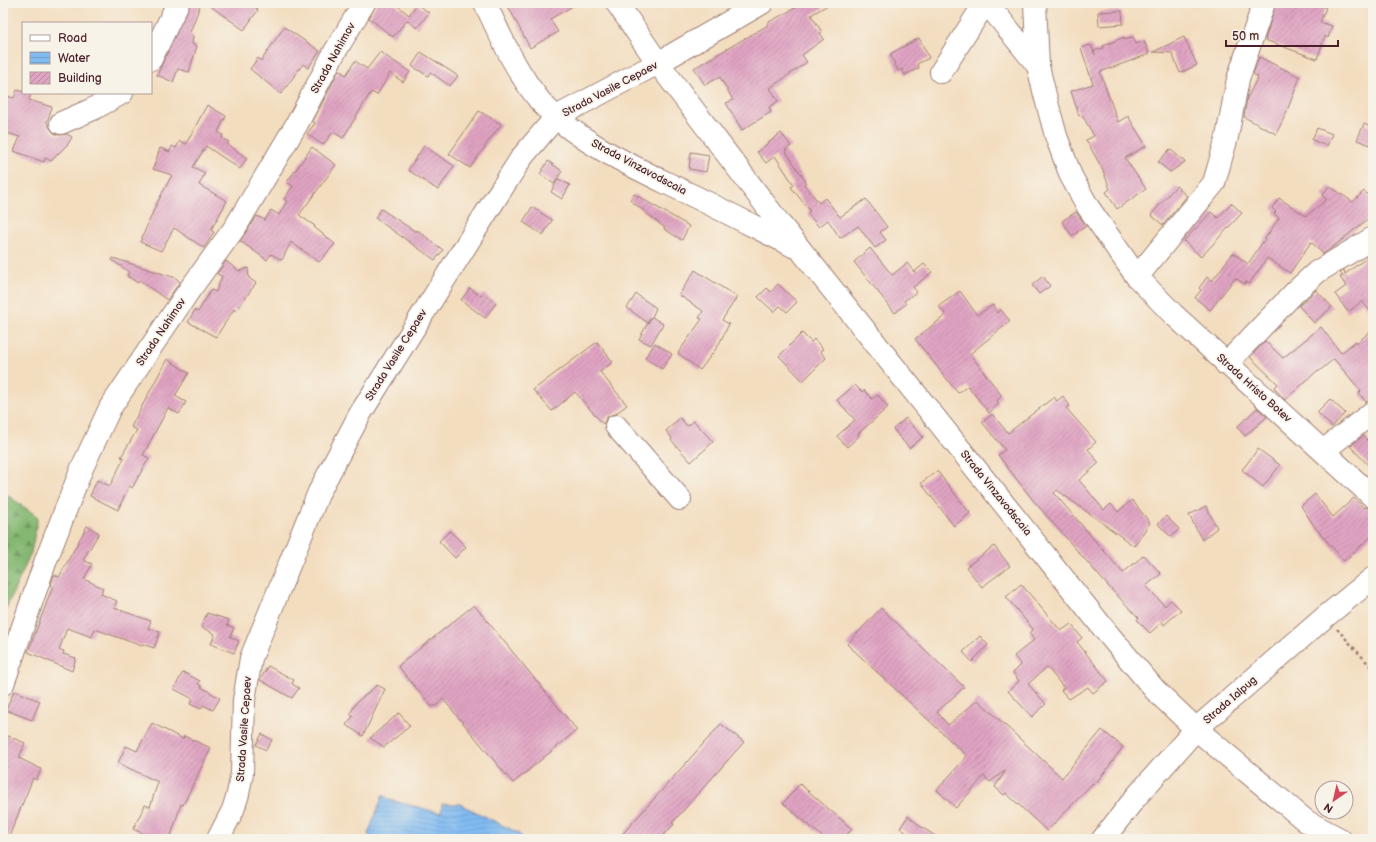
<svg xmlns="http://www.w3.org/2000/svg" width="1376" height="842" font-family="'Balsamiq Sans',sans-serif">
	<defs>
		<pattern id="forest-firs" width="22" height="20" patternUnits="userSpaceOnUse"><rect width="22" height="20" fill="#84b772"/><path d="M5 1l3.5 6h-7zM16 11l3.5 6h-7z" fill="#6e945e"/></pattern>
		<pattern id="water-rules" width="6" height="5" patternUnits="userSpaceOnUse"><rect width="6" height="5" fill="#80bbf2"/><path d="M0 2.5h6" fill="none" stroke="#70a0d0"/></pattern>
		<pattern id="building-hatch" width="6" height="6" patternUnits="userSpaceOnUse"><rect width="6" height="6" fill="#e0a4c3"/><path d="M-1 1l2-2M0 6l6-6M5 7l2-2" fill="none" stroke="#b8859f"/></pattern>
	</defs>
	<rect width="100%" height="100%" fill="#f7f3e8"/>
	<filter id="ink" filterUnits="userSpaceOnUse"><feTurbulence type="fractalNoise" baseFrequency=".025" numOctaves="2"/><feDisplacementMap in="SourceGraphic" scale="8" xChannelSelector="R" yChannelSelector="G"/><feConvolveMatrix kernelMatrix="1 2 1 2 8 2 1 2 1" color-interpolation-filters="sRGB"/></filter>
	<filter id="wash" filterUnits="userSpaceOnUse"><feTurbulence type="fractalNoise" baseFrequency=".012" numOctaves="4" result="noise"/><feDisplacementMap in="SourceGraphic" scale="16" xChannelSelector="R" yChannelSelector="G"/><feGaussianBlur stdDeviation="0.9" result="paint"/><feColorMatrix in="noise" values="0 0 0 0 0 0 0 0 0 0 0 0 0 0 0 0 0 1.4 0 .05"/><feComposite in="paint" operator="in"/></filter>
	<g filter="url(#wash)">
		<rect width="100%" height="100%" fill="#f3ddbf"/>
		<!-- forest -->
		<path fill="url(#forest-firs)" stroke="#676b4e" d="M3,492L38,517L31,553L3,615Z"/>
		<!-- water -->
		<path fill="url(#water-rules)" stroke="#656d8e" d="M383,795L390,800L441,813L442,804H460L518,833L524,839H372L368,834Z"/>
		<g id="blocks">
			<!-- building -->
			<path fill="url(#building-hatch)" d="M190,3H201L189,35L193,36L192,44L197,46L189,72L178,69L173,82L157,75Z
				M206,3H259L256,8L258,10L244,30Z
				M377,3H394L409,15L417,4L429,13L417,28L407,20L393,37L369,18Z
				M515,3H578L550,19L558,32L530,48L508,6Z
				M805,3H831L811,15L822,32L820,33L824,39L802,55L807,62L770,88L778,101L769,107L771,112L742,130L726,103L733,100L720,77L705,85L694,68L768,25L767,23Z
				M1276,3H1315L1326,8L1320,22L1332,26L1328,38L1325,36L1317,59L1265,40Z
				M1122,11L1123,24L1099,26L1098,12Z
				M284,27L320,51L308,68L303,64L281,94L250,69L258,58L261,61Z
				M1124,37V40L1133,37L1136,44L1144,41L1149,54L1100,72L1118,122L1128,116L1146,146L1125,158L1146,189L1117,209L1106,192L1110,189L1102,168L1086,140L1094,136L1082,115L1079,116L1071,91L1093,84L1081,48L1091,45L1095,55L1094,51L1104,48L1103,46Z
				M1184,37L1197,65L1180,73L1172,53L1153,52Z
				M919,38L929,58L917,64L919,68L905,75L902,69L898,71L890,54Z
				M380,52L410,72L403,82L390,73L377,95L371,92L343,138L333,132L323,145L307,134L315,123L313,121L339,70L346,75L355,61L367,69Z
				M421,52L458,76L450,86L430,72L428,76L412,66Z
				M1259,57L1300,77L1285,116L1276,134L1244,117L1247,98L1258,77L1253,74Z
				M17,90L31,94L29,100L52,107L47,122L50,128L54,133L59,135L67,134L72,137L68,144L51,161L45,158L44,162L14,151L20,137L3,132V95L14,98Z
				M207,105L226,116L218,132L223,135L222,138L229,142L227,144L247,158L240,169L206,146L193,167L205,173L199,185L227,201L211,230L214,232L204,248L174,228L161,251L140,242L156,205L172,175L153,169L160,148L170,152L172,146L176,148L180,141L186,144Z
				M479,111L501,124L470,168L449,154Z
				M1364,124L1373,128V146L1357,140Z
				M1317,128L1332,134L1327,146L1312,140Z
				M781,133L791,146L785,150L806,182L804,184L819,203L825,198L840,217L866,199L887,227L880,232L886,240L875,248L858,226L840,238L828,220L819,227L807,213L810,211L791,187L794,185L775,156L766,163L757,152Z
				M424,146L454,166L438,190L408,170Z
				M312,147L336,165L299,215L315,226L314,227L335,244L319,262L291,242L282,260L271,254L267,260L240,241L257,216L265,220L271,210L279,215L287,201L284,199L293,186L287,182Z
				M1170,149L1185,162L1170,172L1158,162Z
				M691,152L709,155L706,172L689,169Z
				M548,161L562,171L554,184L540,174Z
				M558,179L570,185L562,199L551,192Z
				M1176,186L1187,196L1163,225L1151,215Z
				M1329,186L1353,202L1364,191L1373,201V215L1333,247L1323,254L1311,242L1290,273L1267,258L1249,284L1246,282L1245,284L1235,278L1210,310L1195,298L1201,290L1199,288L1207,277L1212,281L1233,253L1248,264L1279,218L1274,214L1276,212L1272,208L1279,198L1306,216L1327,199L1322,196Z
				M634,194L689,226L682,240L664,229L665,228L630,200Z
				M1231,203L1242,213L1201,257L1184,241L1211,212L1218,218Z
				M532,207L552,220L543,235L523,222Z
				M381,209L416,232L417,230L443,250L435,260L375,218Z
				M1076,212L1086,226L1072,236L1062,221Z
				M870,248L892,275L907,263L914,272L924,264L932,272L913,287L917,292L904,301L906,304L895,313L854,262Z
				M1368,257L1373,263V315L1362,301L1348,312L1335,294L1346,286L1340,277L1343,276L1340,273L1344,270L1345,274Z
				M113,258L176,278L180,282L167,300L139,280L138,283L127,276L129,272L112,260Z
				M226,261L239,271L248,268L249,278L256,283L236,311L234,309L216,337L188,322L195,310L198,312L211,290L216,292L222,276L217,274Z
				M695,270L737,297L722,320L729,324L718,346L700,370L678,353L702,319L699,318L703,311L679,295Z
				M1043,276L1050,286L1039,294L1032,285Z
				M778,284L797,302L787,312L780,306L774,312L758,297L767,288L771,292Z
				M470,288L480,296L484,294L496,303L485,318L461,300Z
				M1316,290L1332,307L1314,323L1299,306Z
				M960,291L977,315L993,305L997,313L1001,310L1010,321L970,354L1002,396L997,401L999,404L989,413L968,386L958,393L915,339L946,315L939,306Z
				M636,294L656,308L652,317L663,324L651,345L639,339L651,317L648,323L627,308Z
				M1321,327L1341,353L1356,341L1357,343L1373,329V400L1366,402L1359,393L1361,391L1334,359L1318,372L1317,371L1285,400L1274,388L1278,384L1250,357L1265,341L1283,358Z
				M802,333L811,342L814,339L823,349L820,351L826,358L803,381L779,356Z
				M597,342L613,362L600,372L627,405L615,414L608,416L603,424L575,392L552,411L533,390Z
				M655,343L672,354L662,369L645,358Z
				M167,359L189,373L175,396L186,402L179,414L168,408L143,455L149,458L132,488L129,486L118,510L90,496L97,480L110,486L124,458L121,457L137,430L131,427Z
				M855,385L862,392L864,390L872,399L878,395L888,407L858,434L859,436L847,447L837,436L855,420L837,400Z
				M1063,396L1070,406L1066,408L1096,442L1088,449L1099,463L1079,480L1104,510L1111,504L1118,512L1132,500L1150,523L1134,546L1057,490L1054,493L1123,573L1144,555L1161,574L1146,586L1165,606L1171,600L1181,610L1164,625L1162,622L1150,633L1137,620L1139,618L1109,587L1032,499L998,455L1005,450L982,422L992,414L1008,433L1054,397L1057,401Z
				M1330,399L1345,413L1332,427L1317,412Z
				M1257,408L1267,417L1245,436L1237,427Z
				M680,418L687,426L694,421L713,442L691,462L671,440L672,438L666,431Z
				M906,418L923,437L909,448L893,429Z
				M1363,436L1373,446V470L1350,446Z
				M1258,449L1280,465L1263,487L1242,470Z
				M937,471L970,513L954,526L921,483Z
				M1315,494L1333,517L1354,498L1364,508L1367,507L1373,514V535L1344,561L1315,527L1301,506Z
				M1206,506L1217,528L1202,540L1189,515Z
				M1166,516L1179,529L1171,537L1158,524Z
				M87,526L99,533L83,560L92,564L84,579L103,588L101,594L117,601L114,608L151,621L148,628L160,632L154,648L142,644V646L95,629L92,637L67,628L59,650L64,651L63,654L76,658L72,671L28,652L53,586L51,585L54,575L59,577Z
				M450,531L466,547L455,558L439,541Z
				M994,546L1010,566L982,587L966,567Z
				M1021,584L1061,631L1071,624L1082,638L1077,642L1108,681L1093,693L1088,687L1069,699L1061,690L1064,688L1047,667L1028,684L1046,704L1032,717L1008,691L1019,681L1013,673L1021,665L1014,656L1034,640L1029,633L1033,629L1006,597Z
				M474,605L577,730L513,783L443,699L436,706H431L398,666Z
				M881,608L964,687L937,712L948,725L978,700L1062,778L1102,730L1123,747L1104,773L1095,784L1093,783L1047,831L1006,793L1004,795L995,787L1006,770L990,782L984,776L956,808L937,790L967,756L847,644Z
				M207,613L229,620L227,625L234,628L230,637L239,641L234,653L211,644L215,634L201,627Z
				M980,636L988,645L972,662L963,652Z
				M268,666L294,680L292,684L299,688L292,698L260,680Z
				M183,672L200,681L198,684L202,686L201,687L220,698L213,710L203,705L201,709L190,704L193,699L174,689Z
				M377,685L385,689L363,736L346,725L353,716L350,714L356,703Z
				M14,691L40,701L32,720L6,710Z
				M399,713L410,726L384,747L370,738Z
				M152,723L183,739L184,736L211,748L183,805L181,804L170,839H155L133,829L145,805L150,807L158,782L118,763L126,746L137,751Z
				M721,724L744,742L672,823L674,824L660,839H618Z
				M3,734L25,743L19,758L41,769L36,780L33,778L8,839H3Z
				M262,734L272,740L266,750L256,745Z
				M800,784L852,829L843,839H825L783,803Z
				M908,816L920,826L940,839H915L900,828Z"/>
		</g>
	</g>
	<g filter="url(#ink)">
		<use href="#blocks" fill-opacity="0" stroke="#9e7e75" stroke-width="1"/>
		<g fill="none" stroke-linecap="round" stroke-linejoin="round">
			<defs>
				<path id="minor" d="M485,3C501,37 516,72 540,101C573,140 636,168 681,190C719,208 757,228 795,247
					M617,3L658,63L780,224L1108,634L1155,690L1196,729L1306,821L1340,839
					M987,3L1038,66
					M1035,3L1038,66L1045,95L1056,136L1071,176L1088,207L1137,277L1173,314L1373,497
					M151,59L178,3
					M941,72L985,3
					M61,123L93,109L122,93
					M1137,277L1214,183L1227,137L1238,79L1264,3
					M1226,364L1295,292L1317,272L1373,238
					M616,426L680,499
					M1323,451L1373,412
					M3,684L46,560L82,468L110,408L188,292L236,226L298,122L333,55L364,3
					M218,839L233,810L238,794L242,773L244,700L251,658L319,492L360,414L490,207L522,157L556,117L658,63L762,3
					M1103,839L1136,797L1196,729L1325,617L1373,578"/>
			</defs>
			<!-- minor casing -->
			<use href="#minor" stroke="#9e7e75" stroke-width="24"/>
			<!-- path -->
			<path stroke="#9e7e75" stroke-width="2.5" stroke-dasharray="3 3" stroke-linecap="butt" d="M1337,629L1373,669"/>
			<!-- minor -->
			<use href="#minor" stroke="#fff" stroke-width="22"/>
		</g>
	</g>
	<g text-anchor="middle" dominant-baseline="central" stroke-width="3.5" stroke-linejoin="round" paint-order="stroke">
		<!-- street labels -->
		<g font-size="11" fill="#4a1f2b" stroke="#f7f3e8">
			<text transform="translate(333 58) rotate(-61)">Strada Nahimov</text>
			<text transform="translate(610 89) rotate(-28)">Strada Vasile Cepaev</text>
			<text transform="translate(639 167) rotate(28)">Strada Vinzavodscaia</text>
			<text transform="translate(161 332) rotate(-56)">Strada Nahimov</text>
			<text transform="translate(396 355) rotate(-58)">Strada Vasile Cepaev</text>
			<text transform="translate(1254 388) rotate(42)">Strada Hristo Botev</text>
			<text transform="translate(996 493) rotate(51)">Strada Vinzavodscaia</text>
			<text transform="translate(1230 700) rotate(-41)">Strada Ialpug</text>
			<text transform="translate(244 729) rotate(-86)">Strada Vasile Cepaev</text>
		</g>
	</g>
	<!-- margin -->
	<rect width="1376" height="842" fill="none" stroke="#f7f3e8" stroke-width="16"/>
	<!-- legend -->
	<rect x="22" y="22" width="130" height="72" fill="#f7f3e8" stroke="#b29e9c"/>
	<rect x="30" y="35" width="20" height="6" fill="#ffffff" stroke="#b29e9c"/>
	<text x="58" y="42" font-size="12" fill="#4a1f2b">Road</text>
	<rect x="30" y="52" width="20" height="12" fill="url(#water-rules)" stroke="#b29e9c"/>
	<text x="58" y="62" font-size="12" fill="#4a1f2b">Water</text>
	<rect x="30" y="72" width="20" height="12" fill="url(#building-hatch)" stroke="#b29e9c"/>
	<text x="58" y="82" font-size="12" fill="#4a1f2b">Building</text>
	<!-- north arrow -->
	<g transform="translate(1334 800) rotate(214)"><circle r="19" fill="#f7f3e8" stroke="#b29e9c"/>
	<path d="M0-3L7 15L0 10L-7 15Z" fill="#d1495b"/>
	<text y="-6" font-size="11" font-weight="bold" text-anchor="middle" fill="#4a1f2b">N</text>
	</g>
	<!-- scale -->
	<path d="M1226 40v6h112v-6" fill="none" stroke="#4a1f2b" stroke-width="2"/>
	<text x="1232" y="40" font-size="12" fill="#4a1f2b" stroke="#f7f3e8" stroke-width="3" paint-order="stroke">50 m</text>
</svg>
